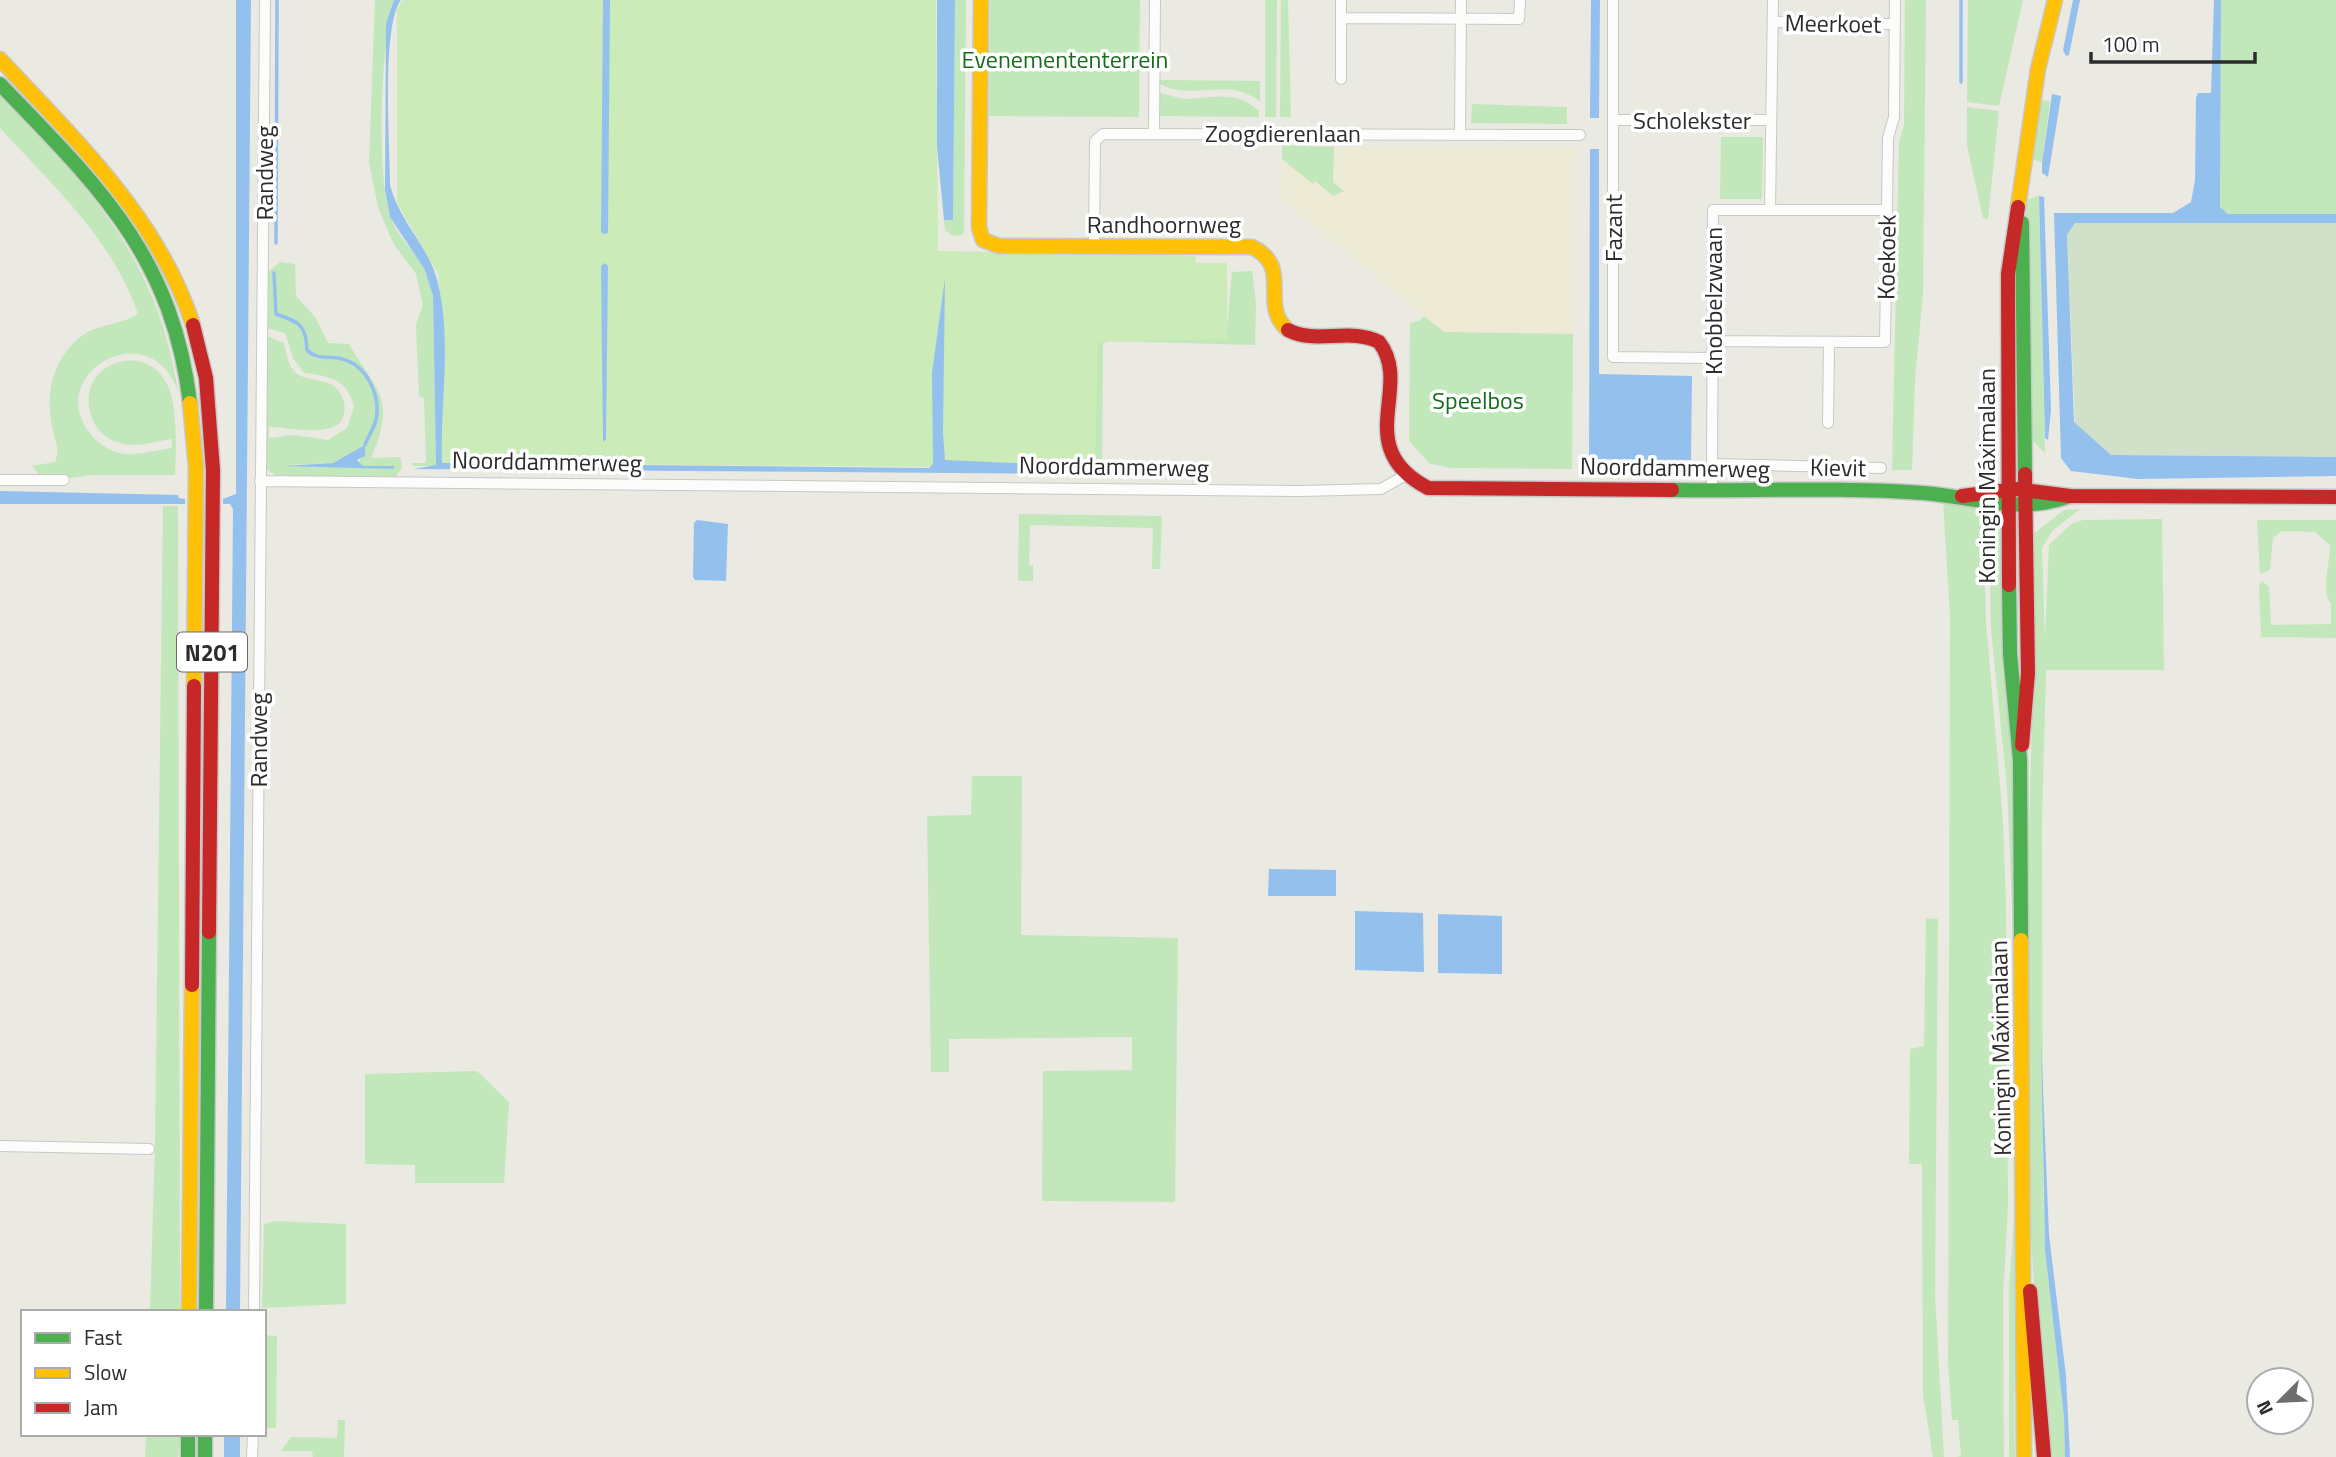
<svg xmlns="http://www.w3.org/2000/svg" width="2336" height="1457" font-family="'Titillium Web',sans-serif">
	<rect width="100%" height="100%" fill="#eae9e2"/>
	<!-- education -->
	<path fill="#edebd6" d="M1334,147L1575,148L1573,334L1444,332L1284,202L1281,196L1282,159L1332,196L1343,191L1333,182Z"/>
	<!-- green -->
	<path fill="#c2e7ba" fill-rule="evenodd" d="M375,0H394C381,41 376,174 390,215C396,236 415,251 425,270C429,277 430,288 433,296L436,466H414L411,463H425L426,460L424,398L419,396L416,325L423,305L416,274L393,243L378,207L369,162Z
		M955,0H966L964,230L963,235L953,236L945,230L944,220H953Z
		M990,0H1140L1139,117L989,116Z
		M1265,0H1277L1276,117H1265Z
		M1281,0H1288L1291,117H1280Z
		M1905,0H1926L1923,293L1915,380L1912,470H1892L1899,142L1904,125Z
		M1968,0H2023L1999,106L1967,102Z
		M2221,0H2336V214H2228L2220,207Z
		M1160,80L1260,81V102C1230,75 1192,102 1160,84Z
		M1160,93C1169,95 1180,99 1189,99C1216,97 1237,91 1259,111V117L1160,116Z
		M0,94C89,188 158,258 178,392C152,312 44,372 89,432C98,444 110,452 125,454C140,455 157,450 172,448V439C157,441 139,447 124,444C109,441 97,432 92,418C72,367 143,337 167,384C178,405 176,451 175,475H92L63,479L39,475L32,466L55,462C60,450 56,442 53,431C45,396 51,362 79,338C96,323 120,326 138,314C113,239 52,185 0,128Z
		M2039,100L2050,101L2042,162L2030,159Z
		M1472,104L1567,107V124L1471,123Z
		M1967,107L1999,111L1988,219L1983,218L1967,146Z
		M1721,137H1763L1762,199H1720Z
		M1282,145L1334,147L1333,182L1344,191L1333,196L1315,181L1313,184L1282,159Z
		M2039,196L2045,453L2030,438L2026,200Z
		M280,262L295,264L296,296L315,317L328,343L349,344C377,392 397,397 371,458L400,457L402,467L396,477H278L267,469V336L284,343C292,385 301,373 333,385C345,396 348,408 341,422C323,437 291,427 269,427V438L294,435L328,440L347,428L354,407C348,379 329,376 304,373L293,358L285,333L266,328L267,273ZM365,445L359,463L362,466H394L393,469L282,465L333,463Z
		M1252,271L1256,303L1255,345L1108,341L1103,344L1102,475H1088L1091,353L1094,338H1226L1232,272Z
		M1424,316L1444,332L1573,334L1572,469L1453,468L1430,464L1409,441L1410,323L1419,321Z
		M1943,500L1983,508L1986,622L2003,821L2006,904L2008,1203L2003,1299L2004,1457H1956L1961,1456L1958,1420H1952L1948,1363L1950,616Z
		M163,506H178L180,1312H150L155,1144Z
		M1988,509L1998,519L2001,533L2014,794L2019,1333L2014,1397L2015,1457H2009V1287L2014,1219L2012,907L2007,787L1991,629Z
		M2080,509L2052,531L2042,548L2045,640L2049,545L2071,524L2083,520L2162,519L2164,670H2046L2042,822L2043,1185L2045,1250L2064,1417L2065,1457H2046L2031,1240L2028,1084L2027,897L2033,687V534L2064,510Z
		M1019,514L1162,516L1160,569H1152L1153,528L1030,525L1029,565H1033V581H1018Z
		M2257,520H2336V638L2261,637L2259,584L2262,581L2269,587L2271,625L2331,624V603C2321,593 2330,562 2330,545L2315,532L2282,531L2273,538L2270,570L2260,574Z
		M972,776H1022L1021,935L1178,938L1175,1202L1042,1201L1043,1071L1132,1070V1037L949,1039V1072H931L927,816L971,815Z
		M1926,918L1938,919L1935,1295L1944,1457H1933L1923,1395L1922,1164H1909L1910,1049L1924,1046Z
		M477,1071L509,1102L504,1183H415V1165L365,1164V1074Z
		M275,1221L346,1224V1304L262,1308L264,1224Z
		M264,1335L277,1336L276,1428H264Z
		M338,1420H345L344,1457H313L312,1451H281L291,1437L337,1438Z
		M146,1434H181L178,1457H145Z"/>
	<!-- cemetery -->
	<path fill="#d1e0c9" d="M2086,222L2336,223V457L2111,455L2075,425L2067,234L2075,223Z"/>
	<!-- pitch -->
	<path fill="#cbebb8" d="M403,0H936L938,251L1195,256L1196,263H1227V339L1098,342L1095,468L442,463L443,320L438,274L397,203V9Z"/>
	<!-- water -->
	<path fill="#94c0ee" d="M236,0H251L240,1312H226L233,509L230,504H223V499L236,494Z
		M394,0H401C381,26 390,147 390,185C399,220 426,244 436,276C453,335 440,402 442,463L929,468L933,464L932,373L945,278L943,433L945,460L1082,466V474L414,469L436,465L433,296L425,270L390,217L385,190L386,24Z
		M603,0H610L608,233L604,234L601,232Z
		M937,0H955L953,220H944L937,147Z
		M1591,0H1600L1599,118H1590Z
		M2073,0H2080L2069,55L2066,56L2063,50Z
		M2214,0H2221L2220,207L2228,214H2336V223H2075L2067,235L2074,422L2111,455L2336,457V476L2138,479L2071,471L2061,458L2054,213H2173L2191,202L2195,180L2196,98L2198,93H2211Z
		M2052,94L2061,96L2048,177L2042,173V163Z
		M1590,149H1599V374L1692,376L1691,460L1589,459Z
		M2039,196L2044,197L2051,410L2048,440L2045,438Z
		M605,263L608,266L606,439L603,442L601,266Z
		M365,445V456L357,460L363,466H395L393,469L282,466L333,463Z
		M0,491L178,495L179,498L185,499V504H0Z
		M697,520L728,524L726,581L695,580L693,577L694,523Z
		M1269,869L1336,870V896H1268Z
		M1355,911L1423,913L1424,972L1355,970Z
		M1438,914L1502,916V974L1438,973Z
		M2041,1039L2049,1235L2066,1376L2070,1457H2065L2064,1417L2045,1250Z
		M224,1434H240V1457H224Z"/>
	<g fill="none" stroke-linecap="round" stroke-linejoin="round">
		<!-- stream -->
		<path stroke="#94c0ee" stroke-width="3.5" d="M1961,82V0
			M276,243L277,0
			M274,273L276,314C298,322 306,323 307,350C318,361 328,355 342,359C367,365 381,396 376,420C374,428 368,437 365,445"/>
		<defs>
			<path id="street" d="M1613,0V357L1713,358
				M1341,18L1519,19L1520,0
				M1773,22L1894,24
				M1341,79V0
				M1613,120H1771
				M1154,133L1155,0
				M1460,134L1461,0
				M1770,210H1887
				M1094,246L1095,141L1103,134L1580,135
				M1713,341L1885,342L1888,138L1894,117L1895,0
				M1828,423L1829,342
				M1712,464L1881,468
				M0,480H64
				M260,481L1301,491L1381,489L1404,476
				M1712,491L1713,210H1770L1773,0
				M0,1146L149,1149
				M254,1312L265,0
				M252,1457L253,1434"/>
			<path id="fast" d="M0,84C98,186 172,255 190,403
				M2022,223L2025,474
				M1672,490C1755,491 1840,487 1923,493C1975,497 2019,515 2070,496
				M2009,585L2010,654L2020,760L2021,940
				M206,1312L209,932
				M188,1434V1457
				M205,1434V1457"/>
			<path id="slow" d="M981,0L979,228L983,240L999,246L1252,247C1294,267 1258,305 1288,330
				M0,59C74,139 159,218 193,325
				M2018,207L2038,69L2055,0
				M190,403L196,468L194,686
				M2021,940L2024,1457
				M189,1312L192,985"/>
			<path id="jam" d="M193,325L206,378L213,470L209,932
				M1288,330C1316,345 1350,327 1379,342C1414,387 1350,447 1428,488L1672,490
				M1962,496L2016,489L2070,496L2336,497
				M2009,585L2008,274L2018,207
				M2022,745L2028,673L2025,474
				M192,985L194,686
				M2030,1291L2044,1457"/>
		</defs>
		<!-- street casing -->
		<use href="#street" stroke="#c8c8c7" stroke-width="12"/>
		<!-- fast casing -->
		<use href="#fast" stroke="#c8c8c7" stroke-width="17"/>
		<!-- slow casing -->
		<use href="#slow" stroke="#c8c8c7" stroke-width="17"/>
		<!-- jam casing -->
		<use href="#jam" stroke="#c8c8c7" stroke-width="17"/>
		<!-- street -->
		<use href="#street" stroke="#fcfcfb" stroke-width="10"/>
		<!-- fast -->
		<use href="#fast" stroke="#4caf50" stroke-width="14"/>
		<!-- slow -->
		<use href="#slow" stroke="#ffc107" stroke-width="14"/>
		<!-- jam -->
		<use href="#jam" stroke="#c62828" stroke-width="14"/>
	</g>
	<g text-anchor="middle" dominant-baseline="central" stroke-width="7" stroke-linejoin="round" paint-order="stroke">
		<!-- shield labels -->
		<rect fill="#fff" stroke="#6b6b6b" stroke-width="2" x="177" y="632.5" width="70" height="39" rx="5"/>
		<g font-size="23" font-weight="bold" fill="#2c2c2c">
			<text x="212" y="652">N201</text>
		</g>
		<!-- street labels -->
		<g font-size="24" fill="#2c2c2c" stroke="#fff">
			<text transform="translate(1833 23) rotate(1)">Meerkoet</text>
			<text x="1692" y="120">Scholekster</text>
			<text x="1283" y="133">Zoogdierenlaan</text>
			<text transform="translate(264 173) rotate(-90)">Randweg</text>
			<text x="1164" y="224">Randhoornweg</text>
			<text transform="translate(1613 228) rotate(-90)">Fazant</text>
			<text transform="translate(1886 257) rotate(-89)">Koekoek</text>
			<text transform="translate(1713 301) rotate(-90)">Knobbelzwaan</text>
			<text transform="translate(547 461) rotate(1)">Noorddammerweg</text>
			<text transform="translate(1114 466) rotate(1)">Noorddammerweg</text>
			<text transform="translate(1675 467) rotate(1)">Noorddammerweg</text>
			<text transform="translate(1838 467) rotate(1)">Kievit</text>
			<text transform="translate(1986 476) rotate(-90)">Koningin Máximalaan</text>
			<text transform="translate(258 740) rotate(-90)">Randweg</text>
			<text transform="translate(2000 1048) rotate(-91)">Koningin Máximalaan</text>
		</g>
		<!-- park labels -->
		<g font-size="24" fill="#186d1c" stroke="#fff">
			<text x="1065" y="59">Evenemententerrein</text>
			<text x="1478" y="400">Speelbos</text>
		</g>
	</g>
	<!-- legend -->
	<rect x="21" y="1310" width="245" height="126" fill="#ffffff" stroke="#ababab" stroke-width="2"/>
	<rect x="35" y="1333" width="35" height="10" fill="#4caf50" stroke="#ababab" stroke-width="2"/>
	<text x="84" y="1345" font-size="21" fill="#2c2c2c">Fast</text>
	<rect x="35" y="1368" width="35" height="10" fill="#ffc107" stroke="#ababab" stroke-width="2"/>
	<text x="84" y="1380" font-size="21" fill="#2c2c2c">Slow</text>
	<rect x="35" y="1403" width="35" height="10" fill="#c62828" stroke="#ababab" stroke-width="2"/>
	<text x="84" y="1415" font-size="21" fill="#2c2c2c">Jam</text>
	<!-- north arrow -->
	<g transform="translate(2280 1401) rotate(246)"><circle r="33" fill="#ffffff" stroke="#ababab" stroke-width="2"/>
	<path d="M0-5L12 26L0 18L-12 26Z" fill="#6e6e6c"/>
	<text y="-10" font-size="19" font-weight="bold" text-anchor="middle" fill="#2c2c2c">N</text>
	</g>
	<!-- scale -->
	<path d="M2091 52v10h164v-10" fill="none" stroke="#2c2c2c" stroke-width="3.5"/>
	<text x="2102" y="52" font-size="21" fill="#2c2c2c" stroke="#ffffff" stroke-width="5" paint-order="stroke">100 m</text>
</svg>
